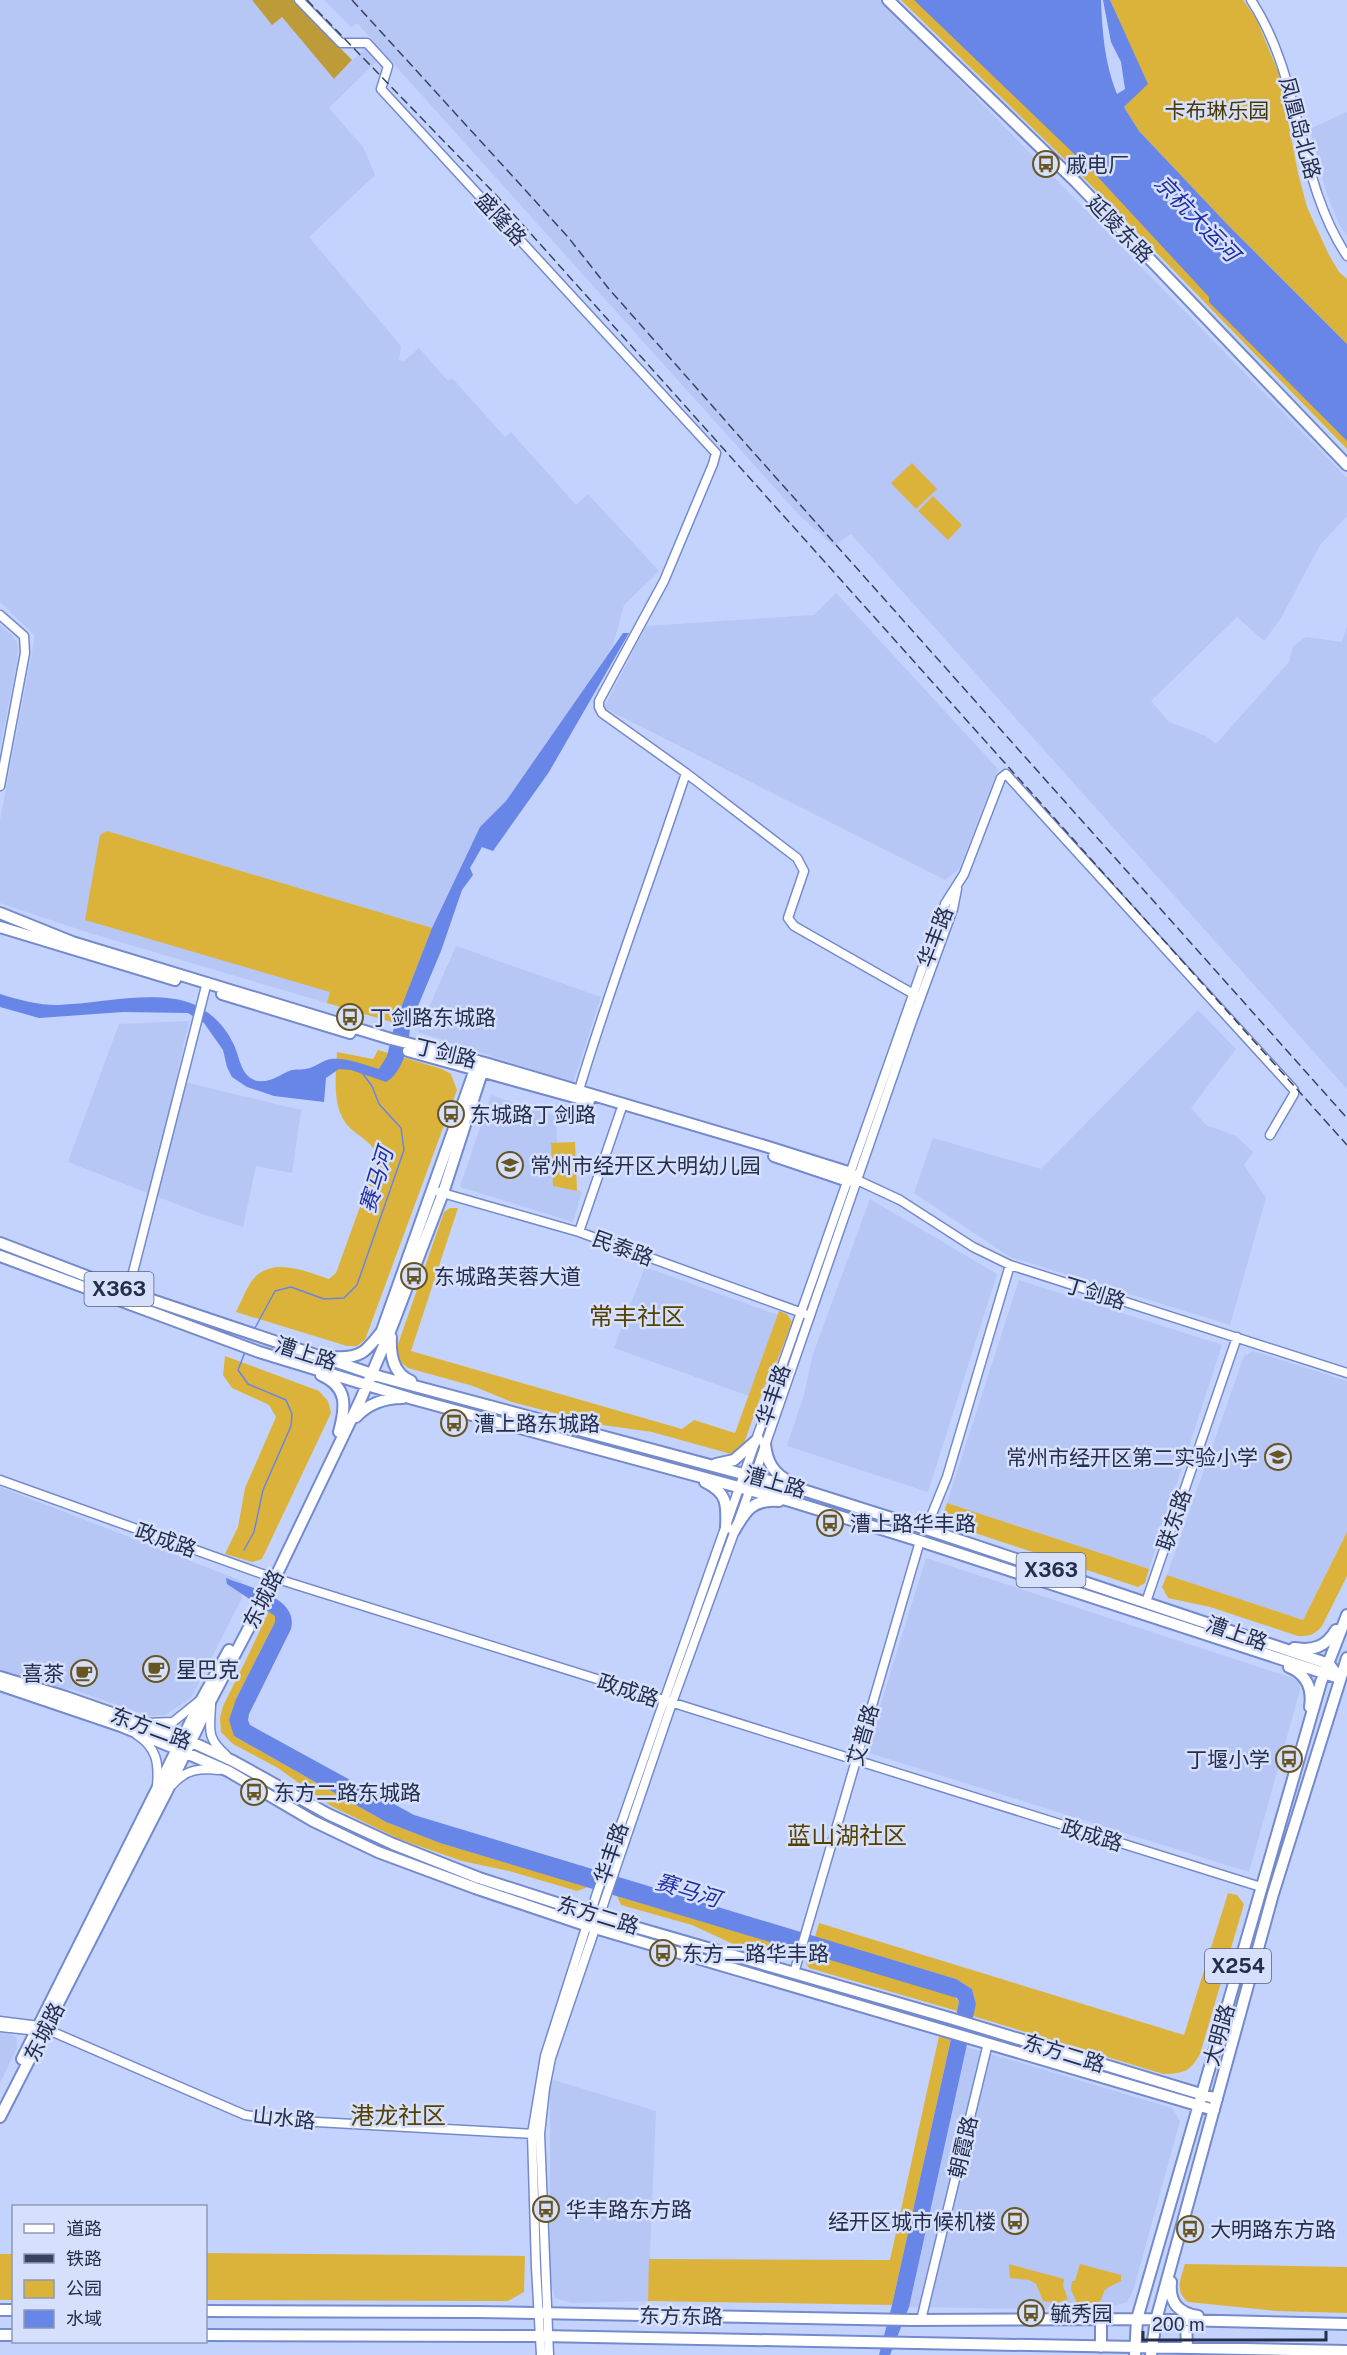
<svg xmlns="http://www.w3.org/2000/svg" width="1347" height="2355" font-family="'Public Sans','Noto Sans SC',sans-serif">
	<rect width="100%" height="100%" fill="#c3d3fe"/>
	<!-- built -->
	<path fill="#b6c6f5" d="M0,0H252L272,24L282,17L334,79L367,46L379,59L329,108L363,147L375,175L309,237L401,346L399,360L404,361L419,348L448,381L452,378L505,437L511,432L576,505L588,494L659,571L624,605L613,645L583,691L506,801L480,827L432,928L395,1023L93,934L0,903V820L35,636L0,602Z
		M324,0H881L1347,478V516L1320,545L1281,618L1264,641L1237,617L1151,701L1169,722L1206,736L1216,744L1289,662L1293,646L1306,637L1342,642L1347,626V1089L851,534L834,546L800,516L357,23L351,27Z
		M1347,112V236L1340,226L1327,195L1310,129Z
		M836,593L998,769L959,869L945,880L604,708L646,626L814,615Z
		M0,625L12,635L18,645L17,663L0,748Z
		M456,946L601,997L573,1083L418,1032Z
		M1198,1010L1236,1049L1191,1108L1206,1125L1236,1136L1253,1152L1244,1165L1266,1198L1230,1325L1010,1257L914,1193L933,1138L1041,1169Z
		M189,1021L176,1080L301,1110L292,1173L256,1166L243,1227L202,1214L68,1162L119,1024Z
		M491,1095L556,1116L557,1143H551L567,1188L582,1192L573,1222L460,1187Z
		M870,1199L997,1274L928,1492L787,1446L804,1395L813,1354Z
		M645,1267L778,1315L749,1396L614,1348Z
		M1019,1280L1222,1345L1149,1569L947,1503Z
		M1253,1351L1347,1381V1532L1303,1620L1167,1575L1244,1356Z
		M0,1487L242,1581V1598L191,1698L165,1715L150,1716L71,1689H60L0,1670Z
		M926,1558L1295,1679L1299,1683L1300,1690L1249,1872L866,1752Z
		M0,2033L11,2034L17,2038V2048L0,2083Z
		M967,2047L1172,2108L1180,2121L1133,2291L1127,2302L1101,2310L909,2307Z
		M550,2079L656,2111L648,2301L572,2303L555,2298L550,2280Z"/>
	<!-- green -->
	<path fill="#dcb33a" d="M901,0H923L1094,171L1347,436V449L1086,180Z
		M1110,0H1243L1256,18L1279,74L1298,173L1307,207L1328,253L1339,272L1347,279V344L1227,224L1139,131L1124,107L1147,84Z
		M912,463L937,489L916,509L891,483Z
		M933,496L962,525L948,540L918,511Z
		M107,831L432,928L395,1023L327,1003L330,992L85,920L100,835Z
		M378,1050L442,1069L451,1074L457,1090L365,1340L357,1346H347L236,1312C241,1302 245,1291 251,1282C270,1255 304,1271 329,1279L336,1273L378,1157C372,1141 360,1138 349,1127C331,1108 336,1076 337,1052L373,1059Z
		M575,1142L577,1191L553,1186L551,1143Z
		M450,1208H458L411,1351L682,1429L694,1420L735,1433L779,1311L787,1314L792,1322L774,1369L764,1387L743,1446L731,1454L652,1432L596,1424L512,1402L473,1386L408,1368L398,1360L396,1350L444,1212Z
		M225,1356L319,1391L328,1401L331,1413L262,1559L252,1562L225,1554L238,1527L245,1488L276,1417L269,1405L232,1388L223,1375Z
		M947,1503L1149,1569L1145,1583L1138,1587L945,1523L943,1516Z
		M1347,1532V1576L1322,1626C1315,1635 1309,1636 1298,1636L1210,1607L1168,1598L1162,1587L1167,1575L1303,1620Z
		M269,1611L275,1615V1622L236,1699L234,1736L386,1822L440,1843L588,1887L577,1891L509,1871L462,1861L399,1839L331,1806L278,1768L233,1744L221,1732L220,1718L223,1706L246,1660Z
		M1228,1893L1237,1895L1244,1904L1200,2054C1189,2073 1184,2073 1163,2074L973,2016L976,2004L972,1989L956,1979L815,1937L819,1923L1184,2035Z
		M617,1896L792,1948L790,1956L784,1959L733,1944L692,1925L621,1905Z
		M809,1953L953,1995L959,2002L957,2011L809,1968L806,1963Z
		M939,2036L951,2039L892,2305L648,2301L649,2259L890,2260Z
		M206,2253L525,2256L524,2292L508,2301L206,2300Z
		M0,2254H13V2300H0Z
		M1009,2264L1064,2279L1063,2286L1068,2299L1057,2303L1043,2301L1036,2284L1029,2280L1010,2278Z
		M1080,2264L1121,2275V2281L1109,2287L1104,2291L1101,2300L1097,2303H1077L1071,2290L1072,2281H1075Z
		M1185,2264L1347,2267V2313L1276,2311L1188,2302C1174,2291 1181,2278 1185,2264Z"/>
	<!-- forest -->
	<path fill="#bd9b38" d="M252,0H293L352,60L334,79L282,17L272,25Z"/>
	<!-- water -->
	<path fill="#6885e8" d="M914,0H1101C1102,32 1105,65 1117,94L1125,89L1121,62L1111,42L1103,0H1110L1148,84L1124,107L1139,131L1227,224L1347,344V441L1209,302V297L1096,175Z
		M623,633H629L549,772L493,851L482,847L470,868L473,875L462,890L441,951L410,1025C410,1042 403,1073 386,1082L351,1070L339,1069L326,1078L324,1102L274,1096L247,1087L232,1077L227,1067L223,1050L204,1023L188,1013L123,1012L39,1018L0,1007V994C19,1000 37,1005 58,1005C99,1004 155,989 193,1004C211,1012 226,1027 234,1045C240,1058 241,1078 258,1081C271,1083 280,1074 292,1070C298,1069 304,1070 310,1068C316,1066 324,1060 331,1059C345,1057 365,1065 379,1069L387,1056L395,1023L432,928L480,827L506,801Z
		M226,1578C248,1587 299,1597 291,1629L249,1714L248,1720L250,1725L414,1815L956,1979L972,1989L976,2004L909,2307L890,2355H879L892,2305L951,2039L959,2002L957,1998L440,1843L386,1822L234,1736L229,1720L236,1699L275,1622V1616L227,1584Z"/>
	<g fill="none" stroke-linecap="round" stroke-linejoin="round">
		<!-- stream -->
		<path stroke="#6885e8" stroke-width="1.5" d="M255,1328L275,1291L291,1287L324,1299L344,1298L357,1285L404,1150L401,1128L379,1104L372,1086L363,1074
			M244,1550L254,1532L263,1490L291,1426L292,1414L286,1400L248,1384L238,1370L245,1352"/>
		<defs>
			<path id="minor" d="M299,0L341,43H367L388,66L381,89L716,453L713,464L664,581L599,701V707L602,713L686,773L797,858L804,871L788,918L794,926L917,996
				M1251,0C1303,79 1296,180 1347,256
				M0,615L24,636L25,653L0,786
				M579,1090C611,983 651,879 686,773
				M857,1180L900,1200L973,1247L1010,1265L1347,1373
				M439,1192L579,1232L805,1314
				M579,1232L621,1110
				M128,1292L207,982
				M0,1480L268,1576L1261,1887
				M926,1529L947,1477L1010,1265
				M1146,1602L1237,1337
				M211,1705C210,1729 206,1738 226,1755
				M147,1723L173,1722L199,1701
				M137,1735C157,1748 159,1763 157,1786
				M172,1785C186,1769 200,1768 219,1770
				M794,1973L920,1541
				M0,2021L39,2026L245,2115L280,2120L535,2134
				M0,2027L39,2031
				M921,2320L988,2043
				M541,2355L536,2267L532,2134L545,2056L597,1893L664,1701L945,904L964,874L1001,778L1006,774L1294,1090V1094L1270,1135
				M549,2355L540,2134L545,2088L551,2058L672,1703L750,1489L911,1024L953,909L957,889"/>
			<path id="major" d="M888,0L1076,182L1347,465
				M0,913L72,942L391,1039L485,1063L765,1146L851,1173L857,1180
				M0,927L175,980
				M222,994L350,1033
				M408,1051L589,1101
				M774,1156L848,1181L857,1180
				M0,1243L128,1292L381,1377L803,1490L926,1529L1329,1664L1340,1679
				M0,1256L259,1352L413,1399L790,1501L920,1541L1339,1678
				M391,1337C390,1354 393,1374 411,1381
				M379,1339L478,1061
				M333,1357C360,1359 366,1352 382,1331
				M321,1375C348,1387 346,1406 339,1432
				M356,1417C369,1403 384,1398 403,1398
				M765,1444C767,1462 773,1473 790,1482
				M716,1464L734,1460L758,1439
				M705,1482C728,1493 727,1505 726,1528
				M734,1531C746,1510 753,1499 779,1501
				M1294,1648C1313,1651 1326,1647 1336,1630
				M1289,1667C1306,1674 1313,1688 1310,1707
				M0,1677L66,1697L183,1738L233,1761L328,1814L393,1844L479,1878L600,1917L953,2019L1217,2099
				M0,1685L121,1726L177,1749L228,1771L313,1821L378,1852L475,1888L588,1926L1214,2110
				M22,2059L202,1699L229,1650
				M0,2117L166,1793L211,1700L275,1578L360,1401L391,1329L443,1193L485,1063
				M1171,2282C1169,2302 1178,2313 1198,2316
				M0,2310H14
				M206,2311L476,2312L912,2320L1137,2319L1347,2324
				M1186,2321L1187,2348
				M0,2335H14
				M206,2335L541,2336L1347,2351
				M1101,2347V2319
				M1135,2355L1137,2319L1321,1682L1347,1615
				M1151,2355L1156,2320L1273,1894L1347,1658"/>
		</defs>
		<!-- minor casing -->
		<use href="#minor" stroke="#748acd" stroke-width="11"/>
		<!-- major casing -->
		<use href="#major" stroke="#748acd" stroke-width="14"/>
		<!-- minor -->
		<use href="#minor" stroke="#fff" stroke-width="8"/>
		<!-- major -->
		<use href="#major" stroke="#fff" stroke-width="10"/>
		<!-- rail -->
		<path stroke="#394360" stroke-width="1.5" stroke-dasharray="9 4.5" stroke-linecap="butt" d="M307,0L498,197L1347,1145
			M352,0L568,237L609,289L746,444L1347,1118"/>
	</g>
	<!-- icons -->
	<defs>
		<symbol id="bus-ring" viewBox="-11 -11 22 22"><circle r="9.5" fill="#d6e0fd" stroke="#675523" stroke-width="1.5"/><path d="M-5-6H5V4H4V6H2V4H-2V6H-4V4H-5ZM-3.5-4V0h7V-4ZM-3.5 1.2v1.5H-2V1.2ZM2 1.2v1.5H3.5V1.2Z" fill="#675523"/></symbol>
		<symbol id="school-ring" viewBox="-11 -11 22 22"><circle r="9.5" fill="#d6e0fd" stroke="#675523" stroke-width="1.5"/><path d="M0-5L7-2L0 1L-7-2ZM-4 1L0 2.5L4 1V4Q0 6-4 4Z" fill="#675523"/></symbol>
		<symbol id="cafe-ring" viewBox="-11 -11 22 22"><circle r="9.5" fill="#d6e0fd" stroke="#675523" stroke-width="1.5"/><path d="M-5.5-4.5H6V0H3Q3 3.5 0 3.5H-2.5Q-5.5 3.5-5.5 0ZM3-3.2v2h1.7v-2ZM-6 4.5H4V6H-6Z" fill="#675523"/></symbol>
	</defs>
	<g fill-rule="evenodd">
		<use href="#bus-ring" x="1031" y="149" width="30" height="30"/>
		<use href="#bus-ring" x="335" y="1002" width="30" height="30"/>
		<use href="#bus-ring" x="436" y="1099" width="30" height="30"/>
		<use href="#school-ring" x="495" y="1150" width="30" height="30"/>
		<use href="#bus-ring" x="399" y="1261" width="30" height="30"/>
		<use href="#bus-ring" x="439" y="1408" width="30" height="30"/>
		<use href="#school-ring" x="1263" y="1442" width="30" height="30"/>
		<use href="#bus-ring" x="815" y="1508" width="30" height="30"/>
		<use href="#cafe-ring" x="141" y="1654" width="30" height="30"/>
		<use href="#cafe-ring" x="69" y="1658" width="30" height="30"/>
		<use href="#bus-ring" x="1274" y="1744" width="30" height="30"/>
		<use href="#bus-ring" x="239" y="1777" width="30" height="30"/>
		<use href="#bus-ring" x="648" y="1938" width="30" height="30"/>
		<use href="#bus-ring" x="531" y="2194" width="30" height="30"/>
		<use href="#bus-ring" x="1000" y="2206" width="30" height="30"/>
		<use href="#bus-ring" x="1175" y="2214" width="30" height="30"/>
		<use href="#bus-ring" x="1016" y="2298" width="30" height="30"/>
	</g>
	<g text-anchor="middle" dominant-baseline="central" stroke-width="5" stroke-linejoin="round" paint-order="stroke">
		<!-- shield labels -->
		<g fill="#d6e0fd" stroke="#5a6380" stroke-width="1.5">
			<rect x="84.5" y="1272" width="69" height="34" rx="4.5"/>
			<rect x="1016.5" y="1553" width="69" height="34" rx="4.5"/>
			<rect x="1205" y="1949" width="66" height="34" rx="4.5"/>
		</g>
		<g font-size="20" font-weight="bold" fill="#252e4a">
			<text x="119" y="1289">X363</text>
			<text x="1051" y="1570">X363</text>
			<text x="1238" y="1966">X254</text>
		</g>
		<!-- park labels -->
		<g font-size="21" fill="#493800" stroke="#d6e0fd">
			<text x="1217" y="110">卡布琳乐园</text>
		</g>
		<!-- street labels -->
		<g font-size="21" fill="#252e4a" stroke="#d6e0fd">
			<text transform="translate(1300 128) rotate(75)">凤凰岛北路</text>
			<text transform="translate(501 219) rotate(47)">盛隆路</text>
			<text transform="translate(1120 229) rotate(46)">延陵东路</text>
			<text transform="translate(935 937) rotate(-69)">华丰路</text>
			<text transform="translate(446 1053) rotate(14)">丁剑路</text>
			<text transform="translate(623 1248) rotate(20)">民泰路</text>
			<text transform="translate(1095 1293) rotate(17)">丁剑路</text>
			<text transform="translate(306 1353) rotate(18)">漕上路</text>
			<text transform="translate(773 1395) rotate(-71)">华丰路</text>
			<text transform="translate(775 1482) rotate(16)">漕上路</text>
			<text transform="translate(1174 1520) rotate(-71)">联东路</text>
			<text transform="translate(166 1540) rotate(19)">政成路</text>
			<text transform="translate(263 1599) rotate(-63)">东城路</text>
			<text transform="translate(1237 1633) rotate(19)">漕上路</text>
			<text transform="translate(628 1690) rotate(18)">政成路</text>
			<text transform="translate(151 1728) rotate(20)">东方二路</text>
			<text transform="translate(863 1735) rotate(-74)">艾普路</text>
			<text transform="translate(1092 1835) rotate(17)">政成路</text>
			<text transform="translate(611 1853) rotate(-71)">华丰路</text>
			<text transform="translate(598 1915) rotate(17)">东方二路</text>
			<text transform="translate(44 2032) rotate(-63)">东城路</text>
			<text transform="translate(1219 2035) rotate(-74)">大明路</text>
			<text transform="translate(1064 2053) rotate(17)">东方二路</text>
			<text transform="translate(284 2118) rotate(6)">山水路</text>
			<text transform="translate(963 2147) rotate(-77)">朝霞路</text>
			<text transform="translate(681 2316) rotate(1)">东方东路</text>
		</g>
		<!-- poi labels -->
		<g font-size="21" fill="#252e4a" stroke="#d6e0fd" text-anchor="start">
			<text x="1066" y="164">戚电厂</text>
			<text x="370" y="1017">丁剑路东城路</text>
			<text x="470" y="1114">东城路丁剑路</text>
			<text x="530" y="1165">常州市经开区大明幼儿园</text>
			<text x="434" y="1276">东城路芙蓉大道</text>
			<text x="474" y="1423">漕上路东城路</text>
			<text x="1258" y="1457" text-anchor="end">常州市经开区第二实验小学</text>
			<text x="850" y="1523">漕上路华丰路</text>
			<text x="176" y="1669">星巴克</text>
			<text x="64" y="1673" text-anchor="end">喜茶</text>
			<text x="1270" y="1759" text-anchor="end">丁堰小学</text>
			<text x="274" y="1792">东方二路东城路</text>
			<text x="682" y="1953">东方二路华丰路</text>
			<text x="566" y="2209">华丰路东方路</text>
			<text x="996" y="2221" text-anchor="end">经开区城市候机楼</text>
			<text x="1210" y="2229">大明路东方路</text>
			<text x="1050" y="2313">毓秀园</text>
		</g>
		<!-- water labels -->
		<g font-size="22" font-style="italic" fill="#222fa2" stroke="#d6e0fd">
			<text transform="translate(1197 218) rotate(46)">京杭大运河</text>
			<text transform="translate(376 1180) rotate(-73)">赛马河</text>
			<text transform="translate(688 1890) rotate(17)">赛马河</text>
		</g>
		<!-- quarter labels -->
		<g font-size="24" fill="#564200" stroke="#d6e0fd">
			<text x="637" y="1316">常丰社区</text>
			<text x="847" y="1835">蓝山湖社区</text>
			<text x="398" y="2115">港龙社区</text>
		</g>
	</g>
	<!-- legend -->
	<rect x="12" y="2205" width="195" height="138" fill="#d6e0fd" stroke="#8f99b5" stroke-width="1.5"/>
	<rect x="24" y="2224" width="30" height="9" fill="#ffffff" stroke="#8f99b5" stroke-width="1.5"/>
	<text x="66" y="2235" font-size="18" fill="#252e4a">道路</text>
	<rect x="24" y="2254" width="30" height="9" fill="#394360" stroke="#8f99b5" stroke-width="1.5"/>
	<text x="66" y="2265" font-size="18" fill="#252e4a">铁路</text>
	<rect x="24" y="2280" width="30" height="18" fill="#dcb33a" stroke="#8f99b5" stroke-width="1.5"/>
	<text x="66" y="2295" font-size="18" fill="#252e4a">公园</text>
	<rect x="24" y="2310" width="30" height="18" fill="#6885e8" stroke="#8f99b5" stroke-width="1.5"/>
	<text x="66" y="2325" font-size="18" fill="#252e4a">水域</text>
	<!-- scale -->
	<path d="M1143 2331v9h183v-9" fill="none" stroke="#252e4a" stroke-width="3"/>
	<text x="1152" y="2331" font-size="18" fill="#252e4a" stroke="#d6e0fd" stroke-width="4.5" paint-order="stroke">200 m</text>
</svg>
